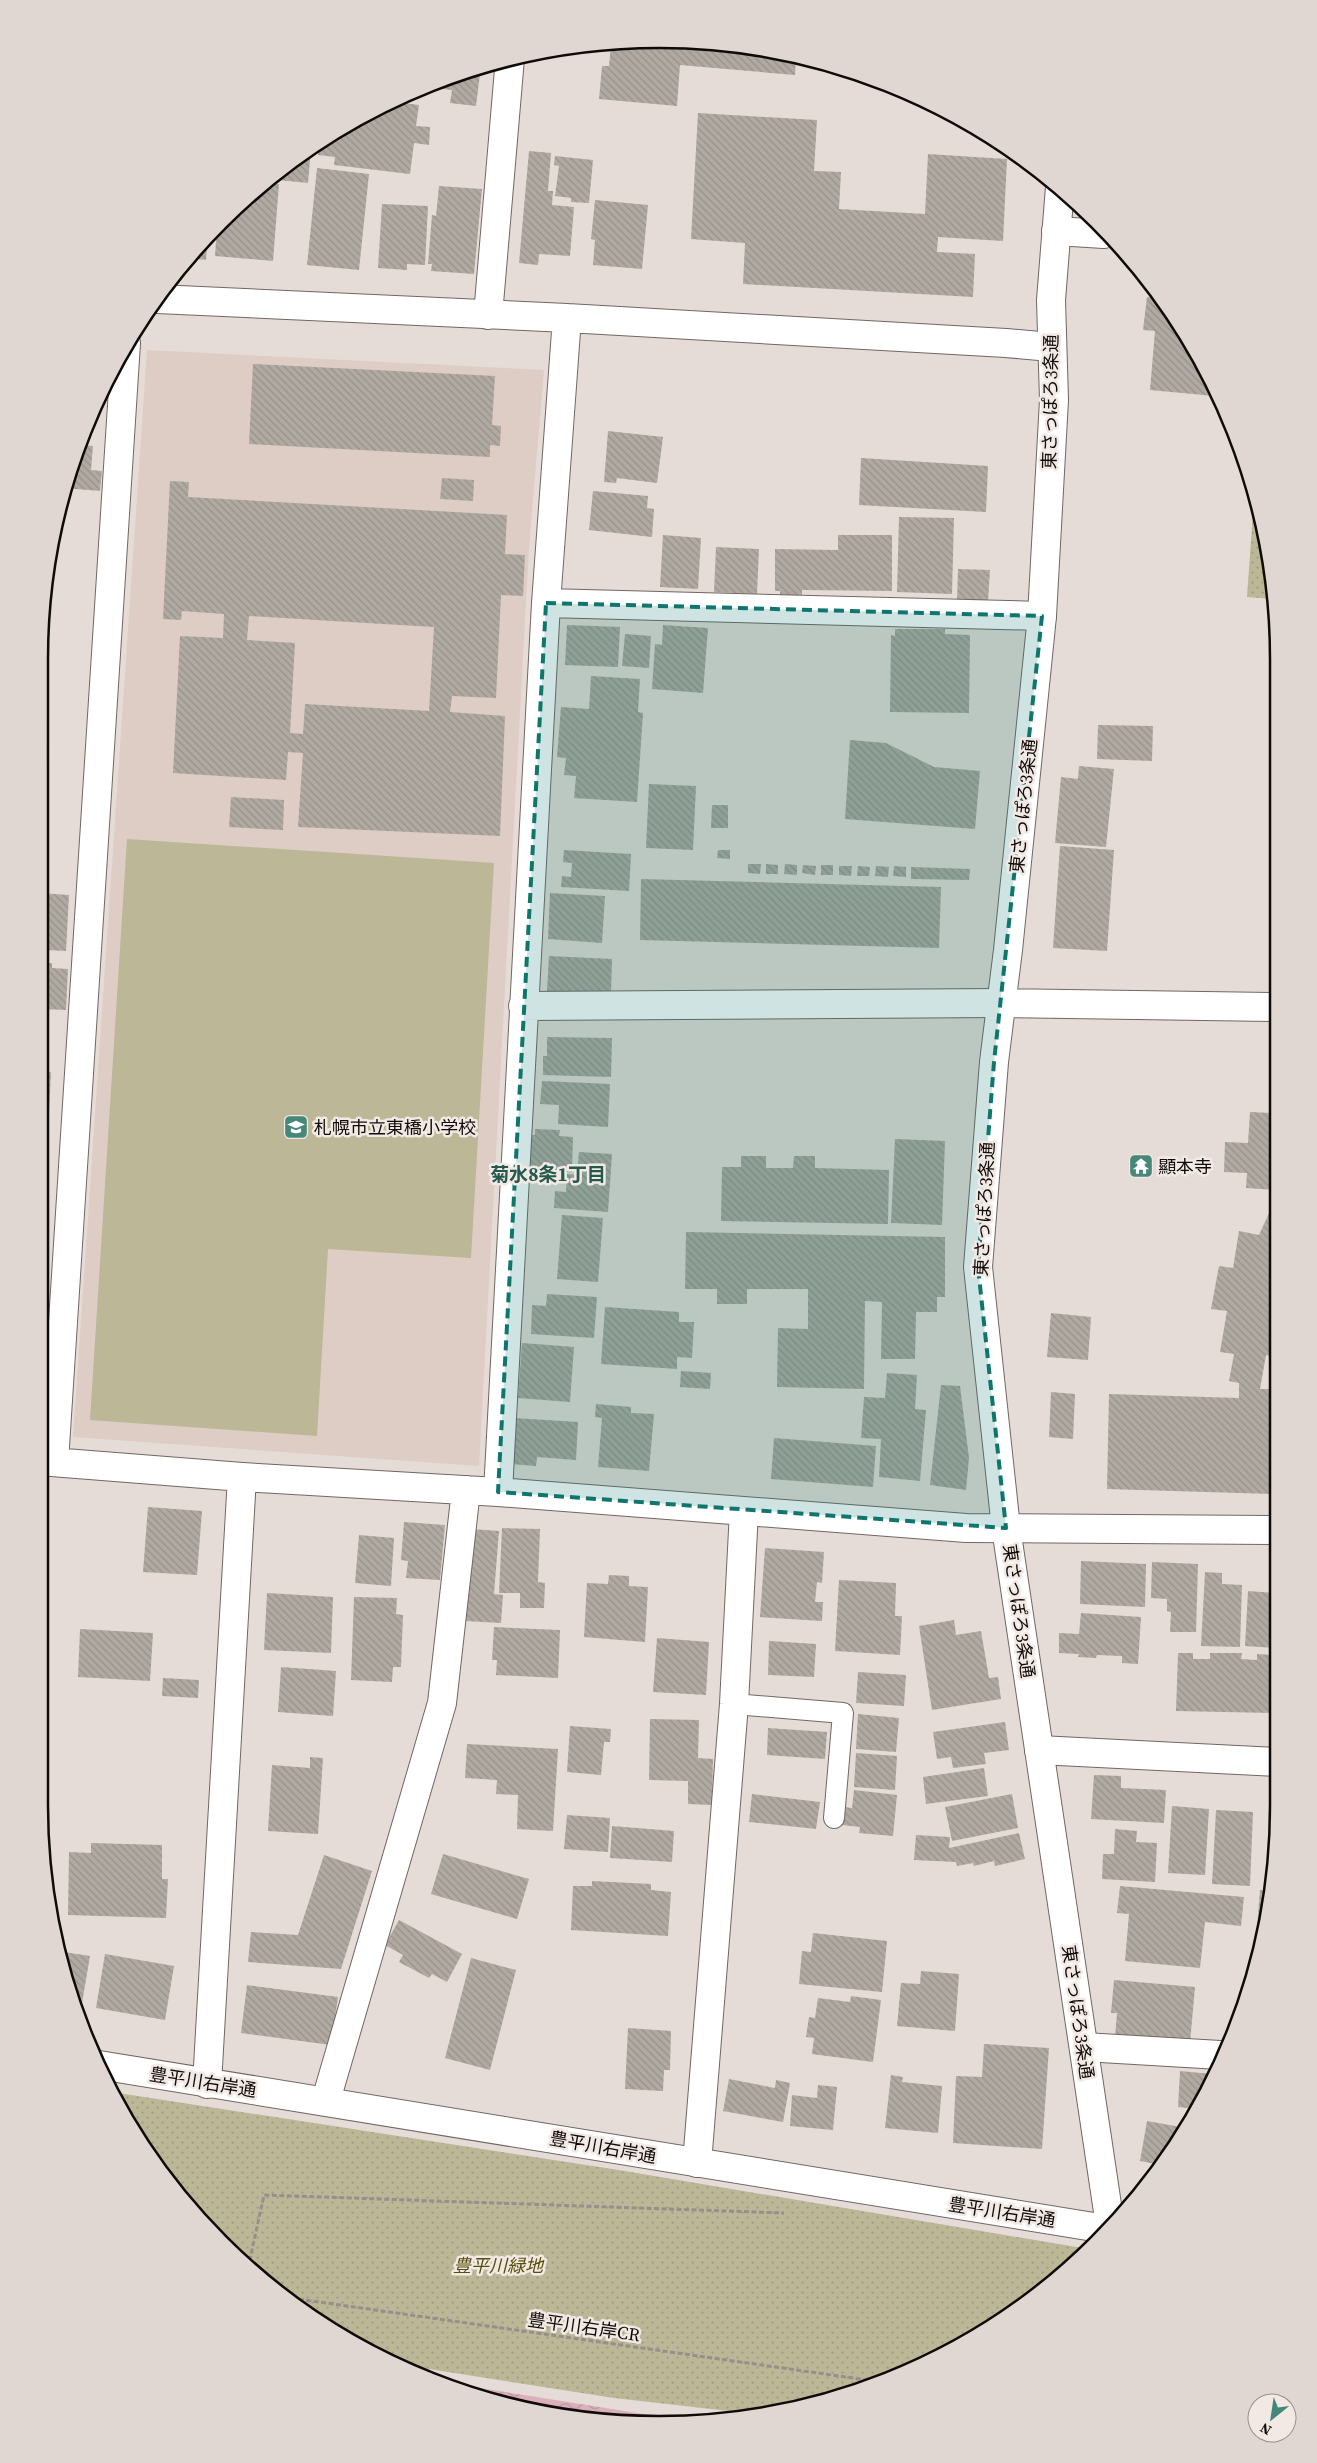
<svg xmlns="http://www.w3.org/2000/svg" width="1317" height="2463" font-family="'Source Serif 4','Noto Sans JP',serif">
	<defs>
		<pattern id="park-dots" width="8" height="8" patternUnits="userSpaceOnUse" patternTransform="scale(1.25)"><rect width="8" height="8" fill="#bbb797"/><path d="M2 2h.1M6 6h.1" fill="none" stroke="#a09c81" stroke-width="1.8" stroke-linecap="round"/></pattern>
		<pattern id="water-waves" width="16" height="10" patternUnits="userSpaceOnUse" patternTransform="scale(1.25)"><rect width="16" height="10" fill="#dbb0bc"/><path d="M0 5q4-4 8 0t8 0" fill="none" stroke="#bb96a0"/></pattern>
		<pattern id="building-back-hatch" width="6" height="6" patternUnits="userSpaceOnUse" patternTransform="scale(1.25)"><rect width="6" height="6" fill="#b0aaa2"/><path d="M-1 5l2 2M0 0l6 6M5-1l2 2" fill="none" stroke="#96918a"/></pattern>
	</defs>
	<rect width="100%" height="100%" fill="#e6dcd7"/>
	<!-- built -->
	<path fill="#decdc4" d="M147,350L544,370L529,548L479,1466L73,1437Z"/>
	<!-- park -->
	<path fill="url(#park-dots)" d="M1254,498L1273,578V599L1247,597Z
		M112,2092L619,2170L1088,2249L1067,2270L1003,2320L896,2377L819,2403L755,2414L614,2398L397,2364L314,2320L250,2270L167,2182L122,2114Z"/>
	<!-- pitch -->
	<path fill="#bbb797" d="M127,839L494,863L471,1258L328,1249L317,1436L90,1420Z"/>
	<!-- water -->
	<path fill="url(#water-waves)" d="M430,2380L700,2423H618L498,2403Z"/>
	<!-- building -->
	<path fill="url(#building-back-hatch)" fill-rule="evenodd" d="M618,40L739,44L796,57L795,75L680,65L677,106L599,99L602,66H609L611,45L605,44V42Z
		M481,66L476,106L450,103L452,90L427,87Z
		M388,101L419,105L416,126L430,127L429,145L414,143L410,174L334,165L335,157L318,155L320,143Z
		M698,113L817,120L814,171L841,172L839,209L925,214L928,154L1007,159L1003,241L938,237L937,252L975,254L973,297L743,284L745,243L691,239Z
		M311,148L308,183L268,179L281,167Z
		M529,151L551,153L548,191H553L552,205L574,207L570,256L539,254L538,265L519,263Z
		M555,156L593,160L589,203L571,202V198L555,196L559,166L554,165Z
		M317,168L369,174L359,270L307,265Z
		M264,183L279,184L273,261L215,256L217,227Z
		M439,186L482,189L474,274L431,271L432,264H428L432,215L436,216Z
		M595,200L648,205L642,269L593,265L595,240L591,239Z
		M382,204L428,206L425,265L407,264V270L378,268Z
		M208,235L206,260L187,258L192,250Z
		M1156,294L1174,314L1214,396L1150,390L1155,331L1143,330L1147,297L1156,298Z
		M253,364L495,376L492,425L501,426L500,446L490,445V457L249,444Z
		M608,431L663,437L657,483L617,478L616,483L604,482Z
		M82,445L93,446L91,470L102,471L100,491L64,488Z
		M861,458L988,466L986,512L859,505Z
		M442,478L474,480L473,501L440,499Z
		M170,481L189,482L188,497L507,515L505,554L525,555L523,596L501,595L496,698L452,696L450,712L505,716L500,836L298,827L303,753L288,752L286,780L173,773L180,636L223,638L224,614L182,611L181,620L163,619ZM249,616L434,627L429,711L305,704L303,734L290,733L295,643L247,640Z
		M593,491L648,496L647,508L654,509L652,537L589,530Z
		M899,517L954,518L952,594L897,592Z
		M663,535L701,538L698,589L660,587Z
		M838,535H892V591L802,590V597L780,596V591H775V549L838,550Z
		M716,547L759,549L757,594L714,592Z
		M958,569L990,570L988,602L957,601Z
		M567,625L620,627L618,667L565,665Z
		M663,625L708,628L703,693L652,689L655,644L662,645Z
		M895,629H945V634L970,635L969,713L890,712L891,635L895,636Z
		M625,634L651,636L649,668L622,666Z
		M591,676L640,679L638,712L643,713L637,802L574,798L576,776L564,775L566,758L557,757L561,707L589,709Z
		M1098,725L1153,726L1152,761L1097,759Z
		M850,740L886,743L934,767L980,771L975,829L845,819Z
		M1079,766L1114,769L1106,847L1055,843L1061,777L1078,779Z
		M649,784L696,786L693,850L646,848Z
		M231,797L284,800L283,830L229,827Z
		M712,805H728V828H711Z
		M1060,846L1114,850L1107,951L1053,948Z
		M564,850L631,854L629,891L561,887L562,876L571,877L572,863L563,862Z
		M718,850H730V859L717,858Z
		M748,864H761L760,874L748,873Z
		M766,864L778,865V874H766Z
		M785,864L797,865V875L784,874Z
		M803,865L816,866L815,875L802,873Z
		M821,865H833V875H821Z
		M839,866H852L851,876L839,875Z
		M858,866L870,867L869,876H857Z
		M876,866L889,867L888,877L875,876Z
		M894,866L906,867V877L893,876Z
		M911,867L970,869L969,880L911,879Z
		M641,879L941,887L939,948L640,940Z
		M40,893L69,895L66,951L46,950V945L40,944Z
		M550,893L605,896L602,943L548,939Z
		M549,956L612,959L611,993L547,991Z
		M40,963H52V968L68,969L66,1010L40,1009Z
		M547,1037L612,1038L611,1077L543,1075V1056H547Z
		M40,1071L51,1072L48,1135L39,1134Z
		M542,1081L610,1084L608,1127L558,1124L559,1105L540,1104Z
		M1250,1112L1275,1113V1190L1246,1188L1247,1173L1224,1172L1225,1142L1248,1143Z
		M535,1129L560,1130L559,1136L573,1137L572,1172L528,1169L529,1135H535Z
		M895,1139L945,1141L942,1225L891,1223Z
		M579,1152L612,1154L608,1212L554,1208L555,1191L566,1192L567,1174L577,1175Z
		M741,1156H766V1168H793L794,1156H815V1168L889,1170L888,1224L721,1221L722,1167H741Z
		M1275,1200V1357L1266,1355L1260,1389H1276V1494L1107,1489L1109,1394L1239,1398V1383L1229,1381L1234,1354L1220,1352L1227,1311L1211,1309L1219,1266L1233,1268L1239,1231L1259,1235Z
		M562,1215L603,1218L598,1282L557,1279Z
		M686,1232L945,1237V1297H937V1312H916L915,1359H881L882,1302L865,1301L864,1389L777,1387L778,1328L808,1329V1289H747V1304H717V1289H685Z
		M547,1294L597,1297L594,1338L531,1334L532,1305L546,1306Z
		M605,1307L679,1312V1322H694L692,1358L677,1357V1369L601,1364Z
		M1051,1313L1091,1317L1088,1360L1047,1357Z
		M522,1343L574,1347L570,1402L518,1398Z
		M681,1371L711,1373L710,1389L680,1387Z
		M887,1373L917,1375L915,1409L926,1410L920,1481L879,1477L881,1439L861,1438L864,1397L885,1398Z
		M941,1385L960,1386L969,1458L966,1490L930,1485Z
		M1051,1392L1075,1394L1073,1439L1049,1437Z
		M596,1404L631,1407V1413L654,1414L649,1471L598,1467L602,1418L595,1417Z
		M514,1418L578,1422L576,1460L537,1457L536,1466L510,1464Z
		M774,1438L876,1446L873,1487L771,1479Z
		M148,1507L202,1511L197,1575L143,1572Z
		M404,1522L445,1525L440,1580L406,1578L408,1561L401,1560Z
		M502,1528L540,1529L538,1582L545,1583L544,1608H520V1593H499Z
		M471,1529L499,1531L494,1594L503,1595L501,1623L465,1621Z
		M359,1535L394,1538L391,1586L355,1583Z
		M765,1548L824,1552L822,1583L817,1582L815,1602H823L822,1621L760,1617Z
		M1081,1561L1146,1564L1145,1607L1080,1604Z
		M1152,1562L1198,1564L1196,1632H1170L1171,1612L1167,1611V1599L1151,1598Z
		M1205,1572L1222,1573V1584L1242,1585L1240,1647L1201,1646Z
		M609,1575L629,1576V1586L648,1587L645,1642L584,1637L587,1583L608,1584Z
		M839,1580L896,1583L895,1616H902L900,1655L835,1651Z
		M1248,1591L1276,1593V1648L1245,1646Z
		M267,1593L333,1597L331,1653L264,1650Z
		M354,1597L397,1598L396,1614L403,1615L401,1667H393L392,1682L351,1680Z
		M1081,1613L1141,1617L1138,1664L1122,1663V1656L1097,1655L1096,1658L1078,1657L1079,1654L1059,1653V1633L1079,1634Z
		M954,1620L956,1635L981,1631L989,1678L998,1677L1001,1699L932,1710L919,1626Z
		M494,1627L560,1630L558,1678L496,1675L497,1660H492Z
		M80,1629L153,1633L150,1681L78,1677Z
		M657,1638L709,1642L706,1695L653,1692Z
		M769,1641L816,1644L814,1677L768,1675Z
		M1178,1653H1193V1659H1210V1653H1242L1241,1659L1257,1660V1654L1273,1655L1272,1713L1176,1711Z
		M281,1667L336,1671L333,1716L278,1712Z
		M858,1672L906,1675L904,1706L856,1703Z
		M163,1678L199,1680L198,1698L162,1696Z
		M858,1714L899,1718L896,1752L856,1749Z
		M650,1719L699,1720L698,1758L713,1759L712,1805L688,1804V1781L649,1780Z
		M1005,1722L1009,1750L984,1753L986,1764L953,1768L951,1757L937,1759L933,1732Z
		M570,1726L611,1729L610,1742H604L601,1775L567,1772Z
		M768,1728L827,1732L825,1759L767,1755Z
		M467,1744L558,1749L553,1831L517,1829L518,1795L496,1794L497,1780L465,1778Z
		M856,1753L897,1756L895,1790L854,1787Z
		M310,1757L323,1758L318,1834L268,1831L272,1765L310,1768Z
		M984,1768L988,1796L926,1804L923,1777Z
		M1094,1775L1121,1776V1788L1166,1790L1164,1823L1091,1819Z
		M854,1790L897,1795L893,1836L859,1833L860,1827L842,1825L844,1807L852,1808Z
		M752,1794L820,1802L816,1829L749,1822Z
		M1012,1794L1018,1828L952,1841L945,1807Z
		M1172,1806L1209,1809L1205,1875L1168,1873Z
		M1216,1810L1253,1812L1250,1886L1212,1884Z
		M567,1815L610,1818L608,1852L564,1849Z
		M612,1826L674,1831L672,1862L610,1858Z
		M1115,1829L1137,1831L1136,1842L1157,1843L1155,1882L1102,1879L1103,1854H1114Z
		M1019,1833L1025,1859L995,1866L994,1861L974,1866L973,1863L957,1866L956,1862L914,1860L916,1835L950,1837L949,1848Z
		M91,1843L162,1845V1879H168L166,1918L68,1915L69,1852L91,1853Z
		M443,1854L529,1879L517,1919L431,1894Z
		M324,1855L372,1871L341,1969L248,1962L251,1932L298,1935Z
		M592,1881L651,1884V1890L671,1892L668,1936L571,1930L573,1886H592Z
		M1120,1886L1244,1897L1241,1926L1205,1922L1200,1968L1125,1961L1129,1914L1117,1913Z
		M1260,1890L1269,1891L1261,1939H1256Z
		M399,1920L462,1954L447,1982L432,1974L429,1978L399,1962L403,1955L385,1945Z
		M813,1933L887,1941L882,1992L799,1984L802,1951L811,1952Z
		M57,1951L90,1956L81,2009L73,2007L72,2004Z
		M105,1954L174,1966L165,2020L96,2008Z
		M471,1958L516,1970L490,2070L445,2058Z
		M921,1971L959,1974L955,2031L897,2026L901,1983L920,1984Z
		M1114,1980L1195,1987L1190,2043L1115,2037L1117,2013H1111Z
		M247,1985L338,1997L331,2045L241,2033Z
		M851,1996L881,2000L873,2062L812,2054L814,2038L806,2037L809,2017L815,2018L818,1998L850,2002Z
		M628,2028L671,2031L670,2070H664L663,2091L625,2089Z
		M984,2044L1049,2048L1042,2149L953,2143L956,2076L982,2077Z
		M1180,2071L1212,2074L1197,2109L1178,2107Z
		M891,2075L903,2077L902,2082L942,2086L938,2133L885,2128Z
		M729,2079L775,2088L776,2080L790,2083L783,2122L723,2111Z
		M818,2085L837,2087L833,2130L790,2126L792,2095L817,2098Z
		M1147,2121L1186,2128L1161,2165L1140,2161Z"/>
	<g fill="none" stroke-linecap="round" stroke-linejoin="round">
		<defs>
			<path id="service" d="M734,1704L843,1713L834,1818"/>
			<path id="minor" d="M1056,231L1104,234
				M157,299L567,318L1006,343L1051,347
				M488,315L510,58
				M546,603L1042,616
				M523,1006L1001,1003
				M39,1461L242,1477L498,1492L966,1528L1276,1530
				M54,1462L126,343
				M498,1492L546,603L567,318
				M1039,1750L1277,1762
				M1084,2047L1220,2055
				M207,2084L242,1477
				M326,2100L442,1703L466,1490
				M697,2163L734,1704L744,1511"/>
			<path id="tertiary" d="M1060,187L1051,300L1054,400L1042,616L1008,950L994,1062L978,1267L1006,1528L1110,2225
				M1001,1003L1274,1007
				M99,2065L1106,2229"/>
		</defs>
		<!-- service casing -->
		<use href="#service" stroke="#706763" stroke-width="22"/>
		<!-- minor casing -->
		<use href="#minor" stroke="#706763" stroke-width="30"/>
		<!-- tertiary casing -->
		<use href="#tertiary" stroke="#706763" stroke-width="30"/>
		<!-- path -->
		<path stroke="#968f8b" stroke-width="3" stroke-dasharray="5 2.5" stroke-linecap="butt" d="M248,2268L264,2195L784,2213
			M284,2297L881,2382"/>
		<!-- service -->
		<use href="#service" stroke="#fff" stroke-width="20"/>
		<!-- minor -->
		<use href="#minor" stroke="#fff" stroke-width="28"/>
		<!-- tertiary -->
		<use href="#tertiary" stroke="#fff" stroke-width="28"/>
	</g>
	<!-- marked area -->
	<path fill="#0f766e" fill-opacity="0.2" stroke="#0f766e" stroke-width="4" stroke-dasharray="10 6" stroke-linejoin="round" d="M546,603L1042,616L994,1062L978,1267L1006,1528L498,1492Z"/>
	<!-- icons -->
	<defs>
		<symbol id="school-square" viewBox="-11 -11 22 22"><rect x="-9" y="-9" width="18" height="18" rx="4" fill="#458778" stroke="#f3e9e4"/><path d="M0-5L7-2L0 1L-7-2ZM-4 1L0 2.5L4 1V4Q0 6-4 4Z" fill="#fff"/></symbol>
		<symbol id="temple-square" viewBox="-11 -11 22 22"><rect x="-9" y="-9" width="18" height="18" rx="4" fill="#458778" stroke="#f3e9e4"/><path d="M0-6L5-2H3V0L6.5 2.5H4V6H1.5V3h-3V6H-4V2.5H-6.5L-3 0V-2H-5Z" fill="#fff"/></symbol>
	</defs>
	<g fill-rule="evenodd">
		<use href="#school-square" x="282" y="1113" width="28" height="28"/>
		<use href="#temple-square" x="1127" y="1152" width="28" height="28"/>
	</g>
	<g text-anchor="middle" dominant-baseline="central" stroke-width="5" stroke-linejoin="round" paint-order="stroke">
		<!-- street labels -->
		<g font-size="18" fill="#0e0b09" stroke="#f3e9e4">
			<text transform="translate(1050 402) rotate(-89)">東さっぽろ3条通</text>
			<text transform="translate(1023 806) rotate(-84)">東さっぽろ3条通</text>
			<text transform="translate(984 1209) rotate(-87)">東さっぽろ3条通</text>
			<text transform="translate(1019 1611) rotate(82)">東さっぽろ3条通</text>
			<text transform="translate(1078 2012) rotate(82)">東さっぽろ3条通</text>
			<text transform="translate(203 2082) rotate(9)">豊平川右岸通</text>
			<text transform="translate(603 2147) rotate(10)">豊平川右岸通</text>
			<text transform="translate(1002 2212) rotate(9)">豊平川右岸通</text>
			<text transform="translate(584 2327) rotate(8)">豊平川右岸CR</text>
		</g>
		<!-- poi labels -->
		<g font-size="18" fill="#0e0b09" stroke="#f3e9e4" text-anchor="start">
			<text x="314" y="1127">札幌市立東橋小学校</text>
			<text x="1158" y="1166">顯本寺</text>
		</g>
		<!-- park labels -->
		<g font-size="18" font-style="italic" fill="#574e0b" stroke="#f3e9e4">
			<text x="498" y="2265">豊平川緑地</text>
		</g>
		<!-- neighbourhood labels -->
		<g font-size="19" font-weight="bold" fill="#24594e" stroke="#f3e9e4">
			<text x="548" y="1174">菊水8条1丁目</text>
		</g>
	</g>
	<!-- crop -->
	<path d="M0 0H1317V2463H0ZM659 48H659A611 611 0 0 1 1270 659V1805A611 611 0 0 1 659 2416H659A611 611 0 0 1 48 1805V659A611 611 0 0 1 659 48Z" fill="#e1d7d2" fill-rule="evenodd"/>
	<path fill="none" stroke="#0e0b09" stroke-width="2.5" d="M659 48H659A611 611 0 0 1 1270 659V1805A611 611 0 0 1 659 2416H659A611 611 0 0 1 48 1805V659A611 611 0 0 1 659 48Z"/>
	<!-- north arrow -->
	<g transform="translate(1272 2418) rotate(210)"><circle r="24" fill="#f3e9e4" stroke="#97908c"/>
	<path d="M0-4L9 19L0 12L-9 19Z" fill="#458778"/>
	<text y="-8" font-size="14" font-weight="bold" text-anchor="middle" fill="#0e0b09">N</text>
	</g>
</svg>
